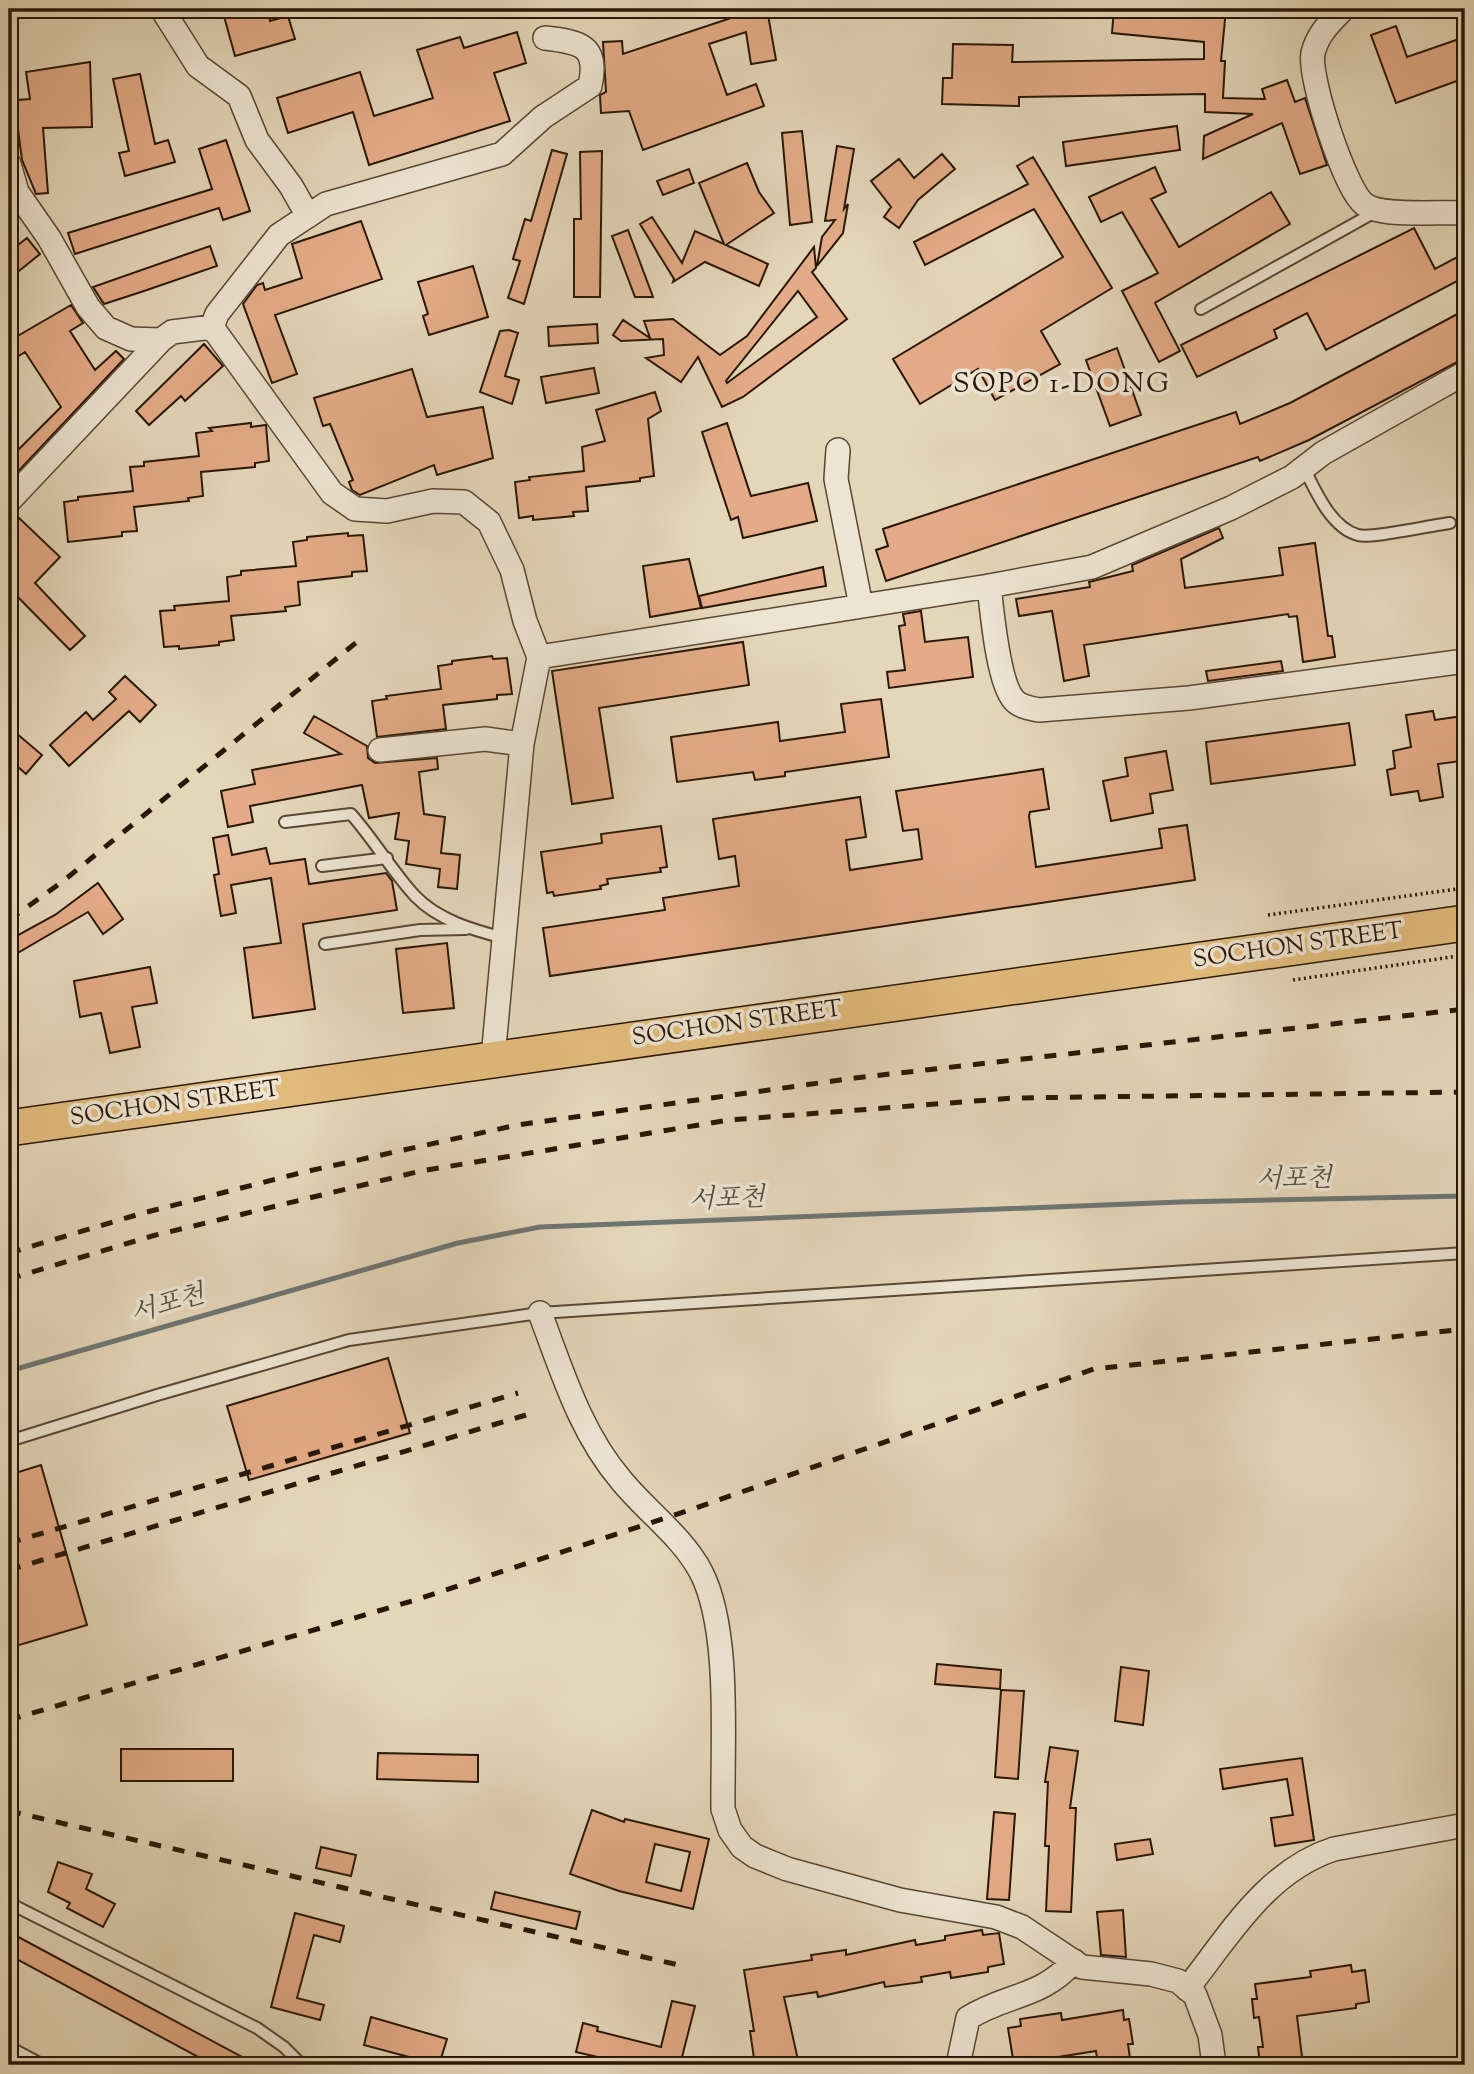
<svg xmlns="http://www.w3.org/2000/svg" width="1474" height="2074" font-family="'Sorts Mill Goudy','Noto Serif KR',serif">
	<rect width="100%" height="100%" fill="#e4d6b9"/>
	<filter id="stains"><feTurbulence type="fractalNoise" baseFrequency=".00286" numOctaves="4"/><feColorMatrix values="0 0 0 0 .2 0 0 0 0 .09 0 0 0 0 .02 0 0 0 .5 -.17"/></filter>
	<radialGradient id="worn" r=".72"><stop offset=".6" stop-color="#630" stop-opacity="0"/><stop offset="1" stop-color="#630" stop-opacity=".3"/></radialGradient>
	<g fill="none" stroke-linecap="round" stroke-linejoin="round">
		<!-- stream -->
		<path stroke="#6d7673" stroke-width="5" d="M9,1371L458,1243L540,1227L1180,1202L1465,1196"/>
	</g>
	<!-- building -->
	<path fill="#e3ab87" stroke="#291706" stroke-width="2" fill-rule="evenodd" d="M222,9H268L270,21L288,16L295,39L235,56Z
		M742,9H767L776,60L751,64L746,32L709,44L727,95L756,84L764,106L643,150L629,111L601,113L600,95L606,92L603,42L622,41L623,54L743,14Z
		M1114,9H1226L1221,61H1225L1223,98L1265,99L1262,89L1287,80L1295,102L1305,98L1327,165L1300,174L1282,123L1203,159L1204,136L1253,114L1205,112V94L1019,97V106L942,104L943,78H952L953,44L1013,45L1012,62L1204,59V42L1112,33Z
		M1396,26L1407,57L1465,37V78L1396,103L1371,35Z
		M517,32L526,63L494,73L510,121L369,165L353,112L288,133L277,98L360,72L374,116L433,98L417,50L460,37L464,48Z
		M90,62L92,127L43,128L48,193L36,194L22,160L18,129L17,100L30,99L26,72Z
		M140,74L155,144L168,140L175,162L125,176L119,153L129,151L113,79Z
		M1177,126L1180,150L1066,166L1063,142Z
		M802,131L812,222L790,225L782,133Z
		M226,140L250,211L223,220L219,208L75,254L68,233L212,189L199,149Z
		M837,146L854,149L844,209L848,204L843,233L817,266L822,237L835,220L825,221Z
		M552,150L567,154L524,304L508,298L520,261L513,259L525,219L531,221Z
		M602,151L600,297H574V219H581L580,152Z
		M942,154L955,169L918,200L899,228L884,217L891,207L871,181L899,159L914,178Z
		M1033,157L1112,288L1041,331L1060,364L995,400L978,369L920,404L893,359L1063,257L1034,209L925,265L914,242L1028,184L1017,166Z
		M747,163L759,192L774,213L726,245L768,264L759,286L705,262L673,282L674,279L640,224L652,217L682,263L695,231L724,244L699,183Z
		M1155,167L1166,192L1151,199L1179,247L1271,192L1290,224L1155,303L1180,351L1159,362L1122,291L1158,273L1122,212L1101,222L1089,197Z
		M689,169L694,183L663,195L657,181Z
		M361,221L382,279L275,315L297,374L272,383L243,304L257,285L263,283L265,290L302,278L292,244Z
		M1414,228L1435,269L1465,253V277L1326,350L1307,313L1274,330L1277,338L1197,377L1181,345Z
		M628,230L653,297H635L612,236Z
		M27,238L40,254L9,279V252Z
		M210,246L217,266L144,291L104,304L93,287Z
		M814,247L816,268L812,272L847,319L743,397L722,407L698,357L681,382L646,358L664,355L663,339L621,341L613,335L623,320L650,338L644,321L673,319L720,355L747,336ZM798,291L817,317L727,383L726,381Z
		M473,266L488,317L429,335L423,316L428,314L418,282Z
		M71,305L83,323L70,331L95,370L116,351L124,359L9,481V459L61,407L25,352L9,362V341Z
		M1465,310V358L1309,440L1260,461L1258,457L886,581L876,550L888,546L883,529L1236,412L1240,424L1290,403Z
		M597,324L598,343L549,346L548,327Z
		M509,330L518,333L505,376L519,380L512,404L480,392L500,331Z
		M204,344L223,366L185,401L181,396L149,425L136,411Z
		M1117,348L1141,415L1110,426L1086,360Z
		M594,368L599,393L546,403L541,377Z
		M412,369L427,417L483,407L493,458L437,475L434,465L360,495L352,490L349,482L353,480L330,424L323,426L314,398Z
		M655,392L661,411L648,419L654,476L640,478V481L586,487L588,511L573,512L574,516L533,520V516L519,518L515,482L530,480L529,477L584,471L582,447L605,441L596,410Z
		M251,423V427L266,425L269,461L255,463V467L201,472L203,496L188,498L189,501L134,507L137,531L122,532V536L68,542L64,502L78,500V497L133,491L130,467L144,466V462L199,456L196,433L212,431L209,428Z
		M727,423L751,496L808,483L817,521L743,538L738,517L731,520L702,432Z
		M18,517L60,557L35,583L85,636L70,650L9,588V527Z
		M1219,528L1223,538L1181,559L1185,588L1283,575L1279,548L1315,543L1328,636H1332L1335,657L1303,662L1297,616L1289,617L1288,614L1084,645L1089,676L1064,681L1052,611L1019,616L1016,599L1090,587L1089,582L1133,571L1132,565Z
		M348,533V536L363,535L367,571L352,572V576L298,582L300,605L285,607L286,611L231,616L234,640L219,642V645L179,649V646L164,647L160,611L175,610L174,606L229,601L227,577L241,575V571L296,566L293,542L307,540V537Z
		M689,559L701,608L650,617L643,566Z
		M823,567L826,586L702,608L699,596Z
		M921,611L925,642L968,637L973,677L889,688L887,672L905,670L899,626L905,625L903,614Z
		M743,642L749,685L599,708L613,798L572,804L552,671Z
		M492,656L493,659L507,658L512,694L497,695V699L443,705L446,729L377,737L372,701L387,699L386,696L441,689L438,666L452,664V661Z
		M1281,661L1283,671L1208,681L1206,671Z
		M125,676L156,705L140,722L129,711L69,766L50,745L86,712L93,720L116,699L109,692Z
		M881,699L889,757L785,772V776L755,780L753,772L677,782L671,737L778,722L780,741L845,732L841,704Z
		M1433,711L1435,720L1463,716L1465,732V742L1458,743L1461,761L1438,764L1443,797L1420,801L1418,791L1391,795L1387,770L1395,768L1393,751L1411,747L1406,715Z
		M314,716L367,746L368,758L375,763L437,758L438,769L419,772L424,814L445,817L441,853L460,855L457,889L438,887L440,869L406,864L409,841L395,839L399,813L369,818L362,785L250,806L253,822L228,827L221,791L255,784L252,770L341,754L304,733Z
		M1349,723L1355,765L1211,784L1206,742Z
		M9,727L42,755L26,774L9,759Z
		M1166,751L1173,790L1150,794L1153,813L1111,821L1103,781L1128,776L1125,758Z
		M1043,769L1049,809L1030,812L1029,816L1036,867L1162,848L1159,829L1187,825L1195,880L550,976L543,928L665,910L663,898L739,886L735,856L719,859L713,819L860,797L866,837L846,840L850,870L922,859L918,829L903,831L896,791Z
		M661,826L667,867L660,868L661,872L607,879L608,884L600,886L601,889L554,896L553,892L547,893L541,852L602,843L601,834Z
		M228,835L232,855L266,848L270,864L305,859L309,884L386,873L392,881L397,910L303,924L315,1009L253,1018L244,948L281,943L271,878L231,885L236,913L221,916L214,875L219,874L213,838Z
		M98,883L123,919L103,934L88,912L9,958V940L55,915Z
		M447,943L454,1008L403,1013L396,949Z
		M150,967L157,1003L132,1007L140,1047L110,1053L101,1013L80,1017L74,981Z
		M388,1358L410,1433L249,1480L227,1406Z
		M41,1465L87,1625L9,1648V1475Z
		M937,1664L1001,1670L1000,1689L935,1684Z
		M1121,1667L1149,1671L1143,1725L1115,1721Z
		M1001,1690L1024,1691L1018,1779L995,1777Z
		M1050,1747L1078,1751L1070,1808H1076L1071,1912L1046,1911L1049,1846H1045L1048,1782H1045Z
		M121,1749H233V1781H121Z
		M378,1753L478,1755V1782L377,1779Z
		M1302,1758L1314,1840L1275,1846L1271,1818L1293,1815L1287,1779L1223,1789L1220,1769Z
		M592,1810L624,1822L625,1819L709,1839L693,1909L619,1891L570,1874ZM655,1844L690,1852L681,1891L646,1882Z
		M994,1812L1015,1814L1009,1900L987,1899Z
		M1150,1839L1153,1854L1117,1860L1115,1844Z
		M321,1847L356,1855L351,1876L316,1868Z
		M58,1862L92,1874L86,1889L115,1904L103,1927L67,1908L70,1903L48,1892Z
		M495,1892L580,1912L576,1929L491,1909Z
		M1123,1910L1126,1957L1101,1955L1097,1912Z
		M295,1913L344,1926L340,1942L314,1935L297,1998L324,2005L320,2020L271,2007Z
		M982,1930L983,1935L999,1933L1004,1964L988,1967V1972L951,1978L950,1972L921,1977L922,1982L885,1987L884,1982L818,1997L817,1992L784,1997L798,2060L794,2061L795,2065H755L750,2031H754L744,1970L812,1960L811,1955L846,1950V1955L915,1940L916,1945L945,1940V1936Z
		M9,1932L257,2065H213L9,1955Z
		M1351,1965L1352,1972L1365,1970L1369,2002L1356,2004V2008L1297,2016L1303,2065H1260L1258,2047H1263L1259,2017L1254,2018L1252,1999H1257L1255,1984L1311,1977L1310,1971Z
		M672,2001L695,2006L680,2065H604L606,2059L576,2052L583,2023L598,2027L597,2031L661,2047Z
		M1123,2010L1124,2020L1129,2019L1133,2044H1128L1131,2065H1098L1096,2051L1027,2062L1026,2057L1013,2059L1008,2028L1021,2026L1020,2019L1061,2013L1062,2020Z
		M371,2017L447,2039L439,2065L364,2045Z"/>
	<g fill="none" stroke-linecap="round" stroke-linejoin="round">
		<defs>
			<path id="lane" d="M1201,309L1377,211
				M1304,468C1315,490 1331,528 1358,535C1371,539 1432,525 1450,523
				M285,822L351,814C374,840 392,871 415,896C438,920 473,930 504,938
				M322,866L387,858
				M325,944L420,930L466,929
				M9,1441L157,1395L349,1340L540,1313L1465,1253
				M9,1903L257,2028L284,2047L302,2065
				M9,2047L43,2065"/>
			<path id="street" d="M162,9L198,66L239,96L257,140L291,186L308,216
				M1343,9C1330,23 1318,33 1313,53C1308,77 1345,189 1364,204C1381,218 1441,211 1465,213
				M9,164L17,192L49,238L88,307L106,328L131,339L161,340L172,332L212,327
				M838,450L836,479L861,606
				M9,501L161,340
				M989,586C992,611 998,683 1014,700C1020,707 1030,708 1039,710L1189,698L1465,661
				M539,657L989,586L1092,567L1231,508L1292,477L1323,453L1465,373
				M380,750L485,739L522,744
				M493,1058L522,744L539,657L525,621L512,570L489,522L464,502L433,501L387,511L355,509L332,493L212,327L217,314L279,235L326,204L502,154L543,117L590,86C599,45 580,42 545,38
				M540,1313C562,1371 580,1432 621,1480C646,1511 682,1536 701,1572C731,1630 722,1743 723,1809L730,1830L742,1847L755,1856L787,1869L900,1900L996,1917L1022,1927L1082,1967L1151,1974L1178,1981L1195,1995L1210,2035L1214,2065
				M1187,1989C1229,1936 1266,1871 1334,1849L1465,1825
				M958,2065L968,2018C1008,1993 1040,1999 1074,1961"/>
			<path id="primary" d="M9,1128L1465,923"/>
		</defs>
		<!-- lane casing -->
		<use href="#lane" stroke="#584733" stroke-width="14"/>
		<!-- street casing -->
		<use href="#street" stroke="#584733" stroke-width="26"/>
		<!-- primary casing -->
		<use href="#primary" stroke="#291706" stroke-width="38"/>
		<!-- path -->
		<path stroke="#291706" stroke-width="3.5" stroke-dasharray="2 3.5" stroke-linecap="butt" d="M1268,915L1465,888
			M1293,980L1465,955"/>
		<!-- lane -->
		<use href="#lane" stroke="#ede4d2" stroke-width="10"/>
		<!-- street -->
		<use href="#street" stroke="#ede4d2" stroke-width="23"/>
		<!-- primary -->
		<use href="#primary" stroke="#e2bb7c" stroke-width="35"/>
		<!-- rail -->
		<path stroke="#291706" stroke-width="5" stroke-dasharray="12 12" stroke-linecap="butt" d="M9,920L62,882L363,637
			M9,1253L143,1213L304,1172L517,1125L855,1078L1465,1009
			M9,1279L152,1236L421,1171L729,1120L1014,1098L1465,1092
			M9,1543L518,1393
			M9,1570L526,1415
			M9,1720L412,1601L687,1511L1094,1369L1465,1329
			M9,1811L683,1966"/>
	</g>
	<g text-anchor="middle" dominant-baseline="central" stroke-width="7" stroke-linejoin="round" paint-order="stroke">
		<!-- street labels -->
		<g font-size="24" fill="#291706" stroke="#ede4d2">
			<text transform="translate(1298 946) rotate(-8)">SOCHON STREET</text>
			<text transform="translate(737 1024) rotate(-8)">SOCHON STREET</text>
			<text transform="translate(175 1104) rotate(-8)">SOCHON STREET</text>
		</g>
		<!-- water labels -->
		<g font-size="26" font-style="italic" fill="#514f45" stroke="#ede4d2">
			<text transform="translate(1294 1180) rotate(-1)">서포천</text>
			<text transform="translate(727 1200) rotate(-2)">서포천</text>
			<text transform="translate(168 1305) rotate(-16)">서포천</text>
		</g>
		<!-- quarter labels -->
		<g font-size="28" letter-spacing="2" fill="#291706" stroke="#ede4d2">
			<text x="1062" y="385">SOPO 1-DONG</text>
		</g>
	</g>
	<!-- margin -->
	<rect width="1474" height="2074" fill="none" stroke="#e4d6b9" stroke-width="35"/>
	<rect x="10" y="10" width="1453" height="2053" fill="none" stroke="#291706" stroke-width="3.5"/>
	<rect x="18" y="18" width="1439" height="2039" fill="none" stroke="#291706" stroke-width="2"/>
	<rect width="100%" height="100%" filter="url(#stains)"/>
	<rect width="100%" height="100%" fill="url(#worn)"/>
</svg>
